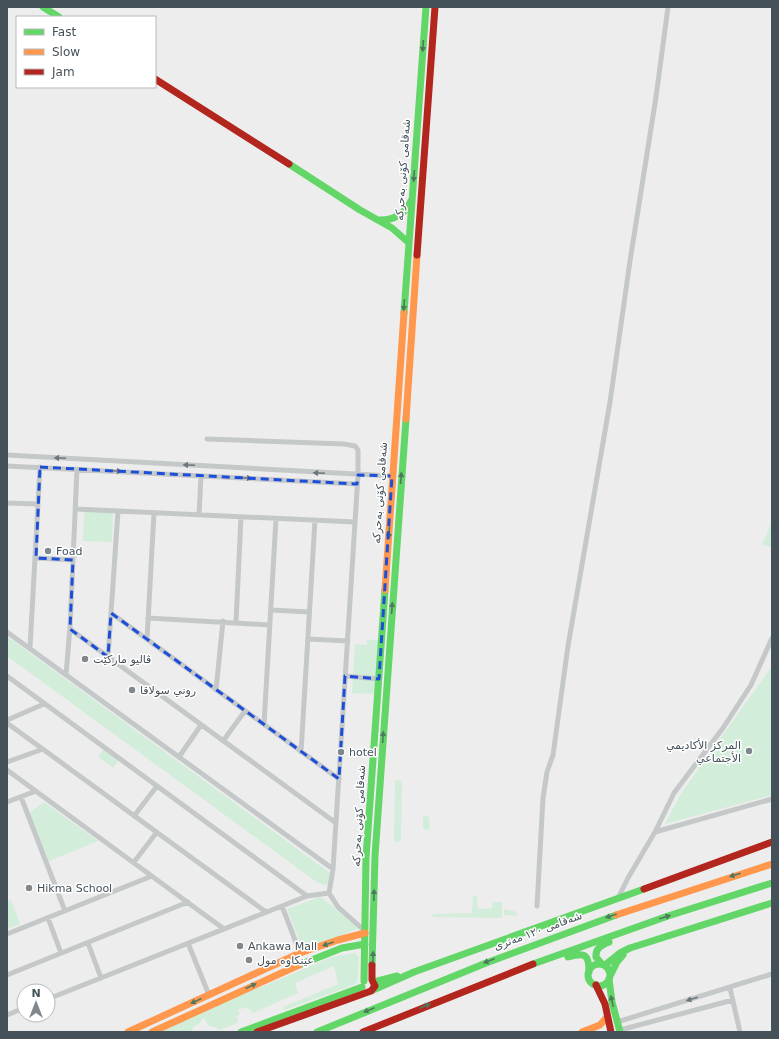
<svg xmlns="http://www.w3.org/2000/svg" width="779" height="1039" font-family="'DejaVu Sans',Cairo,sans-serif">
	<rect width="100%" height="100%" fill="#eeeded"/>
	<!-- green -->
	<path fill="#d2edda" d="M84,511L113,512L112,542L83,541Z
		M772,522V548L762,544Z
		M7,636L330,873L329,883L326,885L318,883L7,656Z
		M367,640H378L375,694L352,693L355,644L367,645Z
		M772,666V795L665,824L680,795Z
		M105,747L120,758L113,768L98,757Z
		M395,780L402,781L401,841L394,842Z
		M44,802L98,841L49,861L29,813Z
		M423,815L429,817L430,830L423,829Z
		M473,896H477L478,909L492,908L493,902H502V918L432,917L433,914L472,913Z
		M320,897L362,927L303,950L287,909Z
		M11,900L20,924L7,929V901Z
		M504,909L514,911L517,913L516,916L504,915Z
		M355,953L359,957L357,982L354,985L284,1010L283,1007L338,984L334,966L295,983L298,993L253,1013L246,1007L238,1010L240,1015L236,1016L238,1019L237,1023L220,1030L215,1027L209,1026L203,1017L200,1023L192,1028L193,1032H159L251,989L264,986L332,957Z"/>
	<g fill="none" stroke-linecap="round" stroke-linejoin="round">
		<!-- street -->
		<path stroke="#c5c8c9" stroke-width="5" d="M207,439L344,444L355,446L358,450V475L333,869L329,893L338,907L365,931
			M7,455L392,476
			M7,466L357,484
			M7,503L38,504
			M76,509L355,522
			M199,515L201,476
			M36,558L73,560
			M271,610L309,612
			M111,613L339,779
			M148,618L270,625
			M236,622L241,517
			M70,629L336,823
			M7,632L333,869
			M147,639L154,513
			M308,639L348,641
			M30,648L40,467
			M108,657L118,511
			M66,675L70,627L77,469
			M7,676L307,896
			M345,676L379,679
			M216,690L223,621
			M7,720L44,704
			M7,723L266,912
			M264,724L276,519
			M223,741L245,711
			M301,752L315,520
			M179,757L201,725
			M7,762L43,749
			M7,770L224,929
			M21,797L65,911
			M7,802L36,791
			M134,816L157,786
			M655,832L772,799
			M134,862L157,832
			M618,898L628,878L655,832L674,793L723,728L751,685L772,638
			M282,906L300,953
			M537,906L543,798L547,772L553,755L568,646L610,402L630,261L656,97L668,7
			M48,918L61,953
			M7,934L152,876
			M88,943L101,978
			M188,943L209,995
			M7,975L188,902
			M730,988L740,1032
			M48,999L307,896L329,893
			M7,1015L24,1008
			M617,1022L772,974
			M620,1030L733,1000"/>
		<!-- fast -->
		<path stroke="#63d668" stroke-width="7" d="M43,7L59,17
			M289,164L360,210L392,228L409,243
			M380,220C394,220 405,214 411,201
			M404,313L426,7
			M568,957C585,952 589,954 589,972
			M533,964L668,916L772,883
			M602,964L596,957C595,948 602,945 609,942
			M588 975a11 11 0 1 1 22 0a11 11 0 1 1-22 0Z
			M299,965L342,948L365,944
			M372,965L375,856L406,419
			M605,965L620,953L630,948L772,903
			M610,976L617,962L623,955
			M609,979L612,1002L620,1032
			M364,981L366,858L385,590
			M374,982L397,976
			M373,990L414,972L644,889
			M241,1032L362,987
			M317,1032L486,963L616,915"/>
		<!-- slow -->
		<path stroke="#ff974d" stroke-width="7" d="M406,419L417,255
			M385,590L404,313
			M616,915L772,864
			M128,1032L300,953L338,940L365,933
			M152,1032L299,965
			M582,1032L600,1025L607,1017"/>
		<!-- jam -->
		<path stroke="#b3261e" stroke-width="7" d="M155,79L289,164
			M417,255L435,7
			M644,889L772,842
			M596,985L605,1004L611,1032
			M257,1032L371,991L375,986L372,980V965
			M363,1032L533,964"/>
	</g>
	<!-- one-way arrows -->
	<defs><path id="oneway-solid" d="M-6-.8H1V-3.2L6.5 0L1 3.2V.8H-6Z"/></defs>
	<g fill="#4e795e">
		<use href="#oneway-solid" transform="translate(423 46) rotate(94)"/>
		<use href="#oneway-solid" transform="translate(414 176) rotate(94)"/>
		<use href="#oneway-solid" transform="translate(404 305) rotate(94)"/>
		<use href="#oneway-solid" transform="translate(401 478) rotate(-86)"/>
		<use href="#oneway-solid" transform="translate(389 533) rotate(94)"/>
		<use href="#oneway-solid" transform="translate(392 608) rotate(-86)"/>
		<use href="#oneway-solid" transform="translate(383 737) rotate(-86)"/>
		<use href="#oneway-solid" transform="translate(735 875) rotate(163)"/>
		<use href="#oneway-solid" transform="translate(374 895) rotate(-89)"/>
		<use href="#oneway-solid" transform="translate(611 916) rotate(161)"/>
		<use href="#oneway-solid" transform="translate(665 917) rotate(-18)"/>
		<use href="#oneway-solid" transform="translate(328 944) rotate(161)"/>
		<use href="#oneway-solid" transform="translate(373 957) rotate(-89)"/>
		<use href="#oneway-solid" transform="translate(489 961) rotate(159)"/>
		<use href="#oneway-solid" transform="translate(251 986) rotate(-25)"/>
		<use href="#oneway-solid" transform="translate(196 1001) rotate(156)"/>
		<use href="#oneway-solid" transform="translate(612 1001) rotate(-103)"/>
		<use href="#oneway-solid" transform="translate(425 1006) rotate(-23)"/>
		<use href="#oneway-solid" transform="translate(369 1010) rotate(157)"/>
	</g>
	<g fill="#6b757b">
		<use href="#oneway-solid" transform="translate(60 458) rotate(-177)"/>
		<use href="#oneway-solid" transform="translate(189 465) rotate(-177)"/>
		<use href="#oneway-solid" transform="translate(116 471) rotate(3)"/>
		<use href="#oneway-solid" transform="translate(319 473) rotate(-177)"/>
		<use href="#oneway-solid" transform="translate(246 478) rotate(3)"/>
		<use href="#oneway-solid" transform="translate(692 999) rotate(163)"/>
	</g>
	<!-- marked area -->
	<path fill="none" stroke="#1d4ed8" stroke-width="3" stroke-dasharray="8 5" stroke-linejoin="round" d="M40,467L357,484L358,475L392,476L379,679L345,676L339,779L111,613L108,657L70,629L73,560L36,558Z"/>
	<!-- markers -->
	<g fill="#80888d" stroke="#fff" stroke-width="1.5">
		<circle cx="48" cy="551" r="4"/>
		<circle cx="85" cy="659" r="4"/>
		<circle cx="132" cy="690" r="4"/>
		<circle cx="749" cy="751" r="4"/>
		<circle cx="341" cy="752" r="4"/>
		<circle cx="29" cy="888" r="4"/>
		<circle cx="240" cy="946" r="4"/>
		<circle cx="249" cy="960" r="4"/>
	</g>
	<g text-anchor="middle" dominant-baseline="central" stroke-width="3" stroke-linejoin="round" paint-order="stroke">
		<!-- street labels -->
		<g font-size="11" fill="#455159" stroke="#fff">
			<text transform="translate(403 170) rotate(-86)">شەقامی کۆنی بەحرکە</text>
			<text transform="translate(380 493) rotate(-86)">شەقامی کۆنی بەحرکە</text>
			<text transform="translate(359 816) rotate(-87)">شەقامی کۆنی بەحرکە</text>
			<text transform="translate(538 931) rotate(-20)">شەقامی ١٢٠ مەتری</text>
		</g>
		<!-- poi labels -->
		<g font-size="11" fill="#455159" stroke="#fff" text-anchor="start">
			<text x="56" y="551">Foad</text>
			<text x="93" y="659">ڤالیو مارکێت</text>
			<text x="140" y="690">روني سولاقا</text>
			<text x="741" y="745" text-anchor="end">المركز الأكاديمي<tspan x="741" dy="13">الأجتماعي</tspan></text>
			<text x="349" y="752">hotel</text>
			<text x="37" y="888">Hikma School</text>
			<text x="248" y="946">Ankawa Mall</text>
			<text x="257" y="960">عينكاوه مول</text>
		</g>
	</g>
	<!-- border -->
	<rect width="779" height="1039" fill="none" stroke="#455159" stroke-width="16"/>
	<!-- legend -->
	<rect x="16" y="16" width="140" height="72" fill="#ffffff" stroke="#b5b9bd"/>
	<rect x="24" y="29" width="20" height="6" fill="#63d668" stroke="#b5b9bd"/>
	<text x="52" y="36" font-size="12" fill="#455159">Fast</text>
	<rect x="24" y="49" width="20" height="6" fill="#ff974d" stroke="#b5b9bd"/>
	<text x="52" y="56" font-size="12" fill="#455159">Slow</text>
	<rect x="24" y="69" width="20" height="6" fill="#b3261e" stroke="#b5b9bd"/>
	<text x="52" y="76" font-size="12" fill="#455159">Jam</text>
	<!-- north arrow -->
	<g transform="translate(36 1003)"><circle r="19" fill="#ffffff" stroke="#b5b9bd"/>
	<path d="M0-3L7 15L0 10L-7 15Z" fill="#80888d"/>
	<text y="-6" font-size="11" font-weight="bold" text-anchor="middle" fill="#455159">N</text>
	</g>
</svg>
